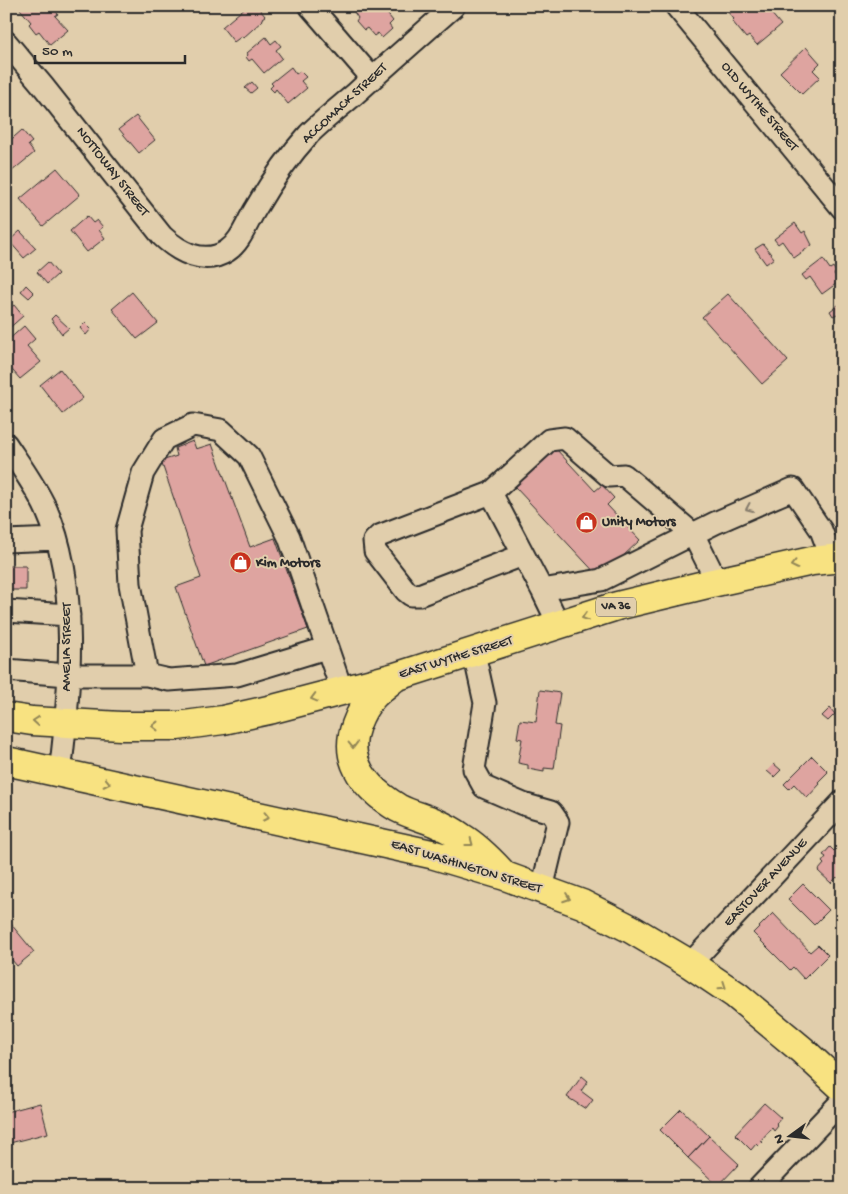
<svg xmlns="http://www.w3.org/2000/svg" width="848" height="1194" font-family="'Gochi Hand',sans-serif">
	<rect width="100%" height="100%" fill="#e1ceac"/>
	<filter id="ink" filterUnits="userSpaceOnUse"><feTurbulence type="fractalNoise" baseFrequency=".02" numOctaves="2"/><feDisplacementMap in="SourceGraphic" scale="10" xChannelSelector="R" yChannelSelector="G"/><feConvolveMatrix kernelMatrix="1 2 1 2 8 2 1 2 1" color-interpolation-filters="sRGB"/></filter>
	<g filter="url(#ink)">
		<!-- building -->
		<path fill="#dea4a0" stroke="#2b2b2b" d="M24,6H52L58,14L55,16L68,30L50,45L39,31L36,33L29,24L31,22L20,9Z
			M247,6H257L265,16L262,18L263,20L243,38L242,36L234,42L222,27Z
			M361,6H381L393,21L389,25L392,29L382,38L378,33L374,36L367,28L364,30L356,21L358,18L354,12Z
			M731,6H765L781,25L757,45L749,36L746,38L732,21L734,19L726,10Z
			M266,37L271,44L276,40L281,46L276,50L282,58L264,73L252,59L249,61L246,57L248,55L247,53Z
			M806,47L820,63L813,70L820,77L802,94L780,72Z
			M291,67L296,74L300,71L306,77L301,81L307,88L288,104L276,89L274,92L270,88L273,85L271,83Z
			M252,82L257,88L251,93L245,88Z
			M136,116L155,140L139,153L119,129Z
			M22,130L32,142L28,145L34,153L6,176V144Z
			M57,168L80,195L43,226L20,199Z
			M87,216L93,223L97,220L103,227L99,230L105,238L87,252L70,231Z
			M795,223L802,233L805,231L812,245L794,258L782,241L778,244L774,239Z
			M20,231L36,248L24,258L9,241Z
			M763,244L774,258L766,264L755,249Z
			M823,259L830,269L833,267L836,272L834,274L840,281L822,294L810,277L806,280L802,275Z
			M48,262L58,274L47,284L37,272Z
			M26,285L34,293L29,298L21,291Z
			M132,292L158,323L137,339L112,309Z
			M728,294L788,361L762,384L702,317Z
			M842,302V320L837,314L833,316L830,311Z
			M14,305L23,316L6,331V311Z
			M55,315L69,328L62,334L51,319Z
			M85,323L91,329L86,335L80,328Z
			M24,326L35,339L27,346L41,362L20,379L6,363V342Z
			M60,369L83,398L63,414L40,385Z
			M193,441L196,449L212,444L250,547L275,538L308,629L204,666L176,587L201,578L161,461L177,456L175,448Z
			M556,449L595,491L602,485L614,498L607,505L640,540L600,578L515,487Z
			M6,566H26V590H6Z
			M540,690L560,693L555,725L560,726L554,769L544,768V772L528,769V765L518,763L522,739L517,738L520,720L536,722Z
			M830,708L835,714L828,721L822,716Z
			M812,756L828,772L818,782L820,784L807,798L794,784L789,789L784,784Z
			M774,764L781,770L774,777L767,771Z
			M830,847L834,851L838,847L842,851V876L839,879L837,877L831,883L818,871L824,864L822,862L826,857L823,855Z
			M803,884L829,910L814,925L788,899Z
			M773,913L810,952L818,945L828,955L804,979L793,967L790,970L753,933Z
			M6,918L34,952L17,966L6,953Z
			M582,1076L588,1081L581,1091L593,1100L586,1109L567,1097Z
			M40,1103L48,1133L6,1144V1112Z
			M764,1103L781,1118L776,1124L778,1126L774,1131L772,1128L760,1141L762,1142L758,1146L756,1144L751,1150L735,1134Z
			M681,1109L709,1136L688,1158L660,1130Z
			M709,1136L739,1164L718,1186L688,1158Z"/>
		<g fill="none" stroke-linecap="round" stroke-linejoin="round">
			<defs>
				<path id="minor" d="M310,6L372,78
					M676,6L842,208
					M6,42L43,86L162,236C179,252 204,266 227,251C241,242 247,222 256,208C271,182 289,156 309,134C323,120 340,107 355,94C388,64 421,35 454,6
					M6,444C20,465 36,487 46,509C80,584 70,693 60,773
					M491,493L379,536L374,541L375,551L406,591L411,595H419L523,555
					M6,541L56,539
					M542,590L491,493L549,440L565,438L609,476L624,475L693,534L717,582
					M6,611L69,615
					M559,625L542,590L601,580L715,523L793,489L821,530L832,559
					M326,648L237,675L169,680L147,675L130,584L127,530L143,473L164,439L193,425L221,430L249,456L289,537L342,691
					M474,653L485,703L474,769L484,787L523,804L551,812L558,822L542,889
					M6,670L68,675H147
					M690,964L842,802
					M759,1188L842,1101"/>
				<path id="highway" d="M394,678C387,684 380,689 374,695C366,703 360,714 356,725C342,762 368,790 398,808C409,814 422,817 434,822C443,826 453,831 461,837C476,846 489,859 501,872
					M6,717L32,721L121,726H177L223,720L273,709L395,677L617,606L712,583L812,561L842,558
					M6,761L431,854L505,876L582,904L631,929L690,964L736,995L802,1050L842,1087"/>
			</defs>
			<!-- minor casing -->
			<use href="#minor" stroke="#2b2b2b" stroke-width="25"/>
			<!-- highway casing -->
			<use href="#highway" stroke="#2b2b2b" stroke-width="31"/>
			<!-- minor -->
			<use href="#minor" stroke="#e1ceac" stroke-width="21"/>
			<!-- highway -->
			<use href="#highway" stroke="#f8e281" stroke-width="28"/>
		</g>
		<!-- one-way arrows -->
		<defs><path id="oneway-chevron" d="M-2-3.5L2.5 0L-2 3.5" fill="none" stroke-width="1.6" stroke-linecap="round" stroke-linejoin="round" transform="scale(1.25)"/></defs>
		<use stroke="#867c6c" href="#oneway-chevron" transform="translate(749 508) rotate(156)"/>
		<g stroke="#928656">
			<use href="#oneway-chevron" transform="translate(794 565) rotate(168)"/>
			<use href="#oneway-chevron" transform="translate(585 617) rotate(162)"/>
			<use href="#oneway-chevron" transform="translate(314 698) rotate(165)"/>
			<use href="#oneway-chevron" transform="translate(36 721) rotate(-175)"/>
			<use href="#oneway-chevron" transform="translate(155 726) rotate(180)"/>
			<use href="#oneway-chevron" transform="translate(353 745) rotate(89)"/>
			<use href="#oneway-chevron" transform="translate(107 783) rotate(12)"/>
			<use href="#oneway-chevron" transform="translate(266 817) rotate(12)"/>
			<use href="#oneway-chevron" transform="translate(470 843) rotate(37)"/>
			<use href="#oneway-chevron" transform="translate(567 898) rotate(20)"/>
			<use href="#oneway-chevron" transform="translate(723 986) rotate(34)"/>
		</g>
	</g>
	<!-- icons -->
	<defs>
		<symbol id="shop-disc" viewBox="-11 -11 22 22"><circle r="9.5" fill="#c8321e" stroke="#e1ceac"/><path d="M-5-2.5h2.3a2.7 3.5 0 0 1 5.4 0H5L5.5 6h-11ZM-1.5-2.5h3a1.5 2.3 0 0 0-3 0Z" fill="#fff"/></symbol>
	</defs>
	<g fill-rule="evenodd">
		<use href="#shop-disc" x="574" y="510" width="25" height="25"/>
		<use href="#shop-disc" x="228" y="550" width="25" height="25"/>
	</g>
	<g text-anchor="middle" dominant-baseline="central" stroke-width="4" stroke-linejoin="round" paint-order="stroke">
		<!-- shield labels -->
		<rect fill="#e1ceac" stroke="#625c52" stroke-width="1" x="596" y="597.5" width="40" height="19" rx="4"/>
		<g font-size="12" font-weight="bold" fill="#2b2b2b">
			<text x="616" y="607">VA 36</text>
		</g>
		<!-- street labels -->
		<g font-size="14" fill="#2b2b2b" stroke="#e1ceac">
			<text transform="translate(345 104) rotate(-43)">ACCOMACK STREET</text>
			<text transform="translate(759 107) rotate(50)">OLD WYTHE STREET</text>
			<text transform="translate(112 172) rotate(52)">NOTTOWAY STREET</text>
			<text transform="translate(67 647) rotate(-90)">AMELIA STREET</text>
			<text transform="translate(456 658) rotate(-17)">EAST WYTHE STREET</text>
			<text transform="translate(466 867) rotate(17)">EAST WASHINGTON STREET</text>
			<text transform="translate(766 883) rotate(-47)">EASTOVER AVENUE</text>
		</g>
		<!-- poi labels -->
		<g font-size="14" font-weight="bold" fill="#2b2b2b" stroke="#e1ceac" text-anchor="start">
			<text x="602" y="522">Unity Motors</text>
			<text x="256" y="563">Kim Motors</text>
		</g>
	</g>
	<!-- margin -->
	<rect width="848" height="1194" fill="none" stroke="#e1ceac" stroke-width="25"/>
	<rect x="12" y="12" width="823" height="1169" fill="none" stroke="#2b2b2b" stroke-width="2" filter="url(#ink)"/>
	<!-- north arrow -->
	<g transform="translate(790 1136) rotate(255)" stroke="#e1ceac" stroke-width="4" paint-order="stroke">
	<path d="M0-4L9 19L0 12L-9 19Z" fill="#2b2b2b"/>
	<text y="-8" font-size="14" font-weight="bold" text-anchor="middle" fill="#2b2b2b">N</text>
	</g>
	<!-- scale -->
	<path d="M35 55v8h150v-8" fill="none" stroke="#2b2b2b" stroke-width="2.5"/>
	<text x="42" y="55" font-size="15" fill="#2b2b2b" stroke="#e1ceac" stroke-width="4" paint-order="stroke">50 m</text>
</svg>
